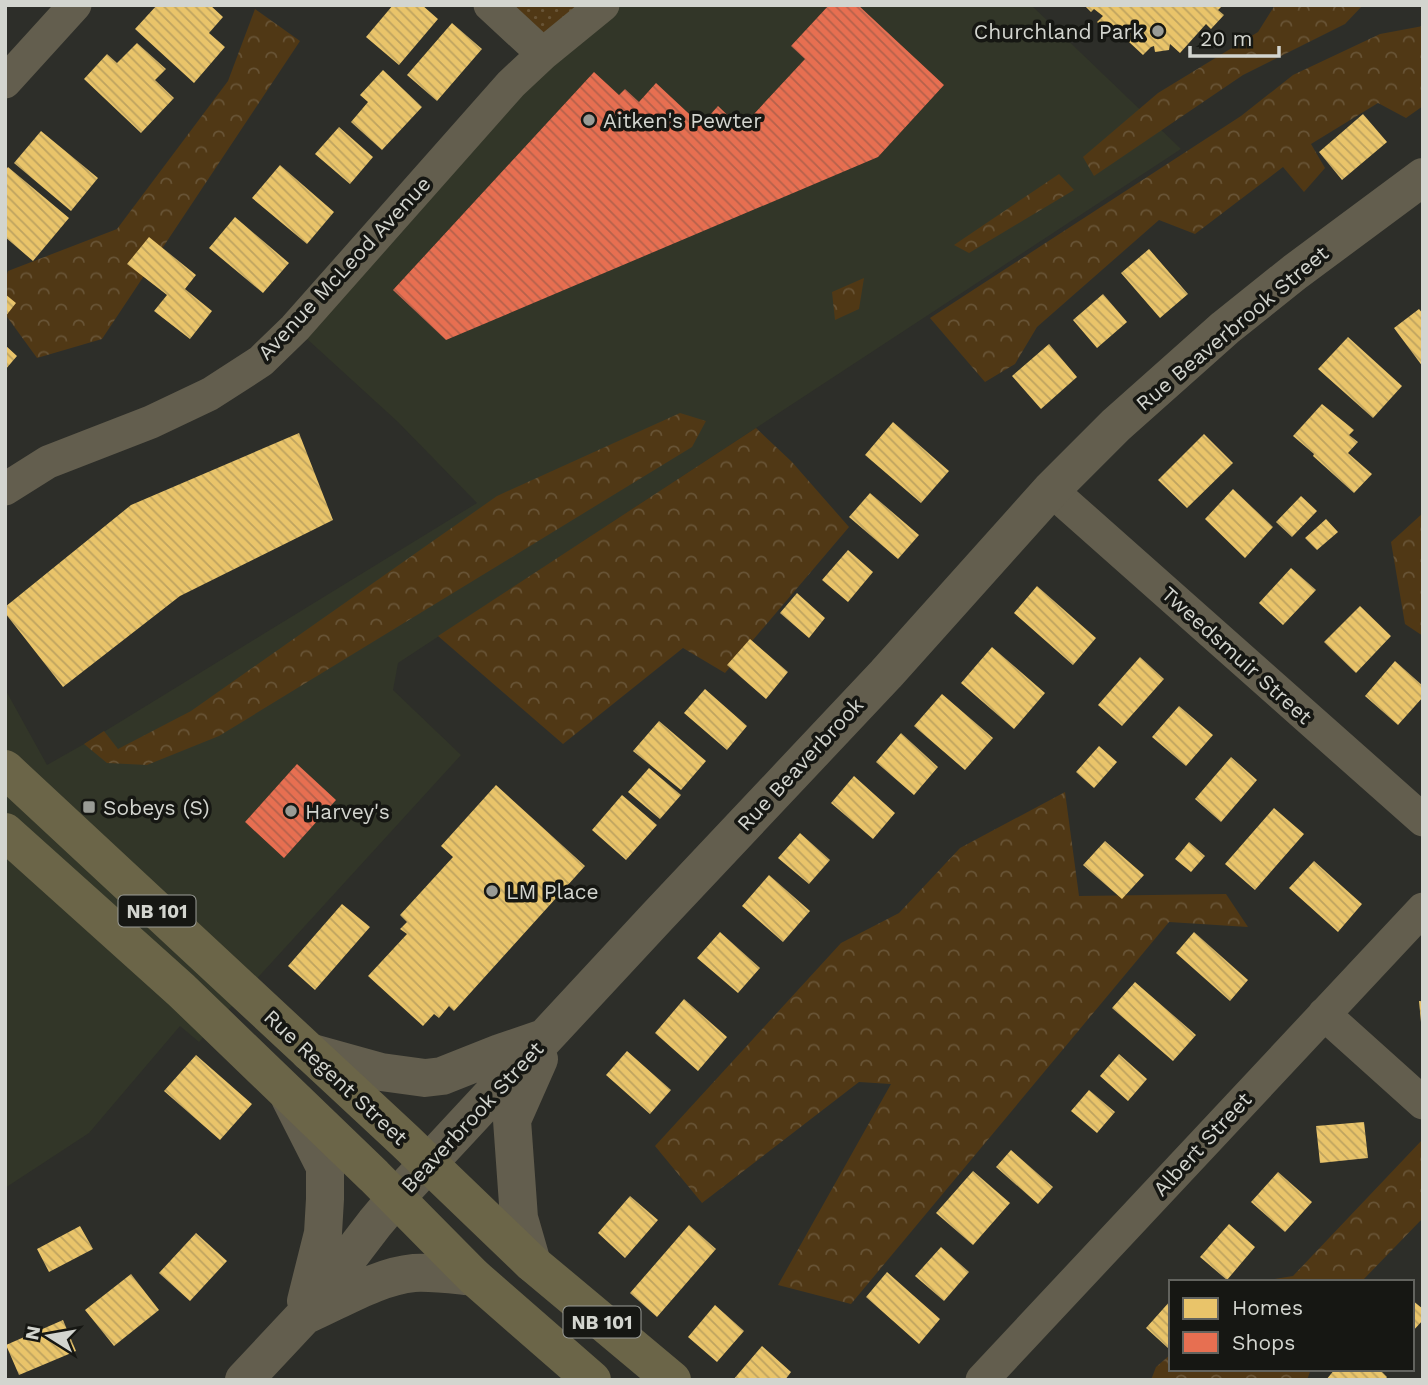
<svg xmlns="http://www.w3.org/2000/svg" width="1428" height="1385" font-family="'Work Sans',sans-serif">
	<defs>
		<pattern id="forest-crowns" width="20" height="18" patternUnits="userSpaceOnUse" patternTransform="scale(1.75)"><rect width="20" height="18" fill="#503815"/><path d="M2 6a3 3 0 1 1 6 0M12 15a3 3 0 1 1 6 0" fill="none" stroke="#685436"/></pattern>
		<pattern id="park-dots" width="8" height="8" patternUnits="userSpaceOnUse" patternTransform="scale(1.75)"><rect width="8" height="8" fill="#503815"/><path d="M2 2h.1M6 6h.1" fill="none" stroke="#685436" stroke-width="1.8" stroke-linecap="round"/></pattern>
		<pattern id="homes-back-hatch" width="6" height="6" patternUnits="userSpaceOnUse" patternTransform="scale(1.75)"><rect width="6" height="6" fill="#e9c46a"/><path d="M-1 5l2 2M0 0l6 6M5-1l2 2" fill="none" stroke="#bea35f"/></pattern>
		<pattern id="shops-back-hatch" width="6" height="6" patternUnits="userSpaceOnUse" patternTransform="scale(1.75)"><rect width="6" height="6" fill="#e76f51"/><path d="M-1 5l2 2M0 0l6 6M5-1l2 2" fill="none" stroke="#b5614b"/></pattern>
	</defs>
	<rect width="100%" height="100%" fill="#2d2e29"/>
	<!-- built -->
	<path fill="#323628" d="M603,5H1031L1181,149L398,663L393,690L461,755L199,1042L180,1026L89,1133L5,1188V689L47,765L84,744L477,503L398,422L295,328Z"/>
	<!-- forest -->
	<path fill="url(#forest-crowns)" d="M1275,5H1363L1345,24L1243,75L1094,176L1083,157L1158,93L1258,32Z
		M255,9L300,41L102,339L37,358L5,314V281L8,271L117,229L228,81Z
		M1423,26V106L1406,118L1378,103L1311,144L1325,168L1304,192L1283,167L1195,234L1159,220L1037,327L1015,364L985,382L930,318L1241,116L1293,75L1380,34Z
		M1059,174L1074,190L969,253L954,245Z
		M864,278L859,309L835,320L832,292Z
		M680,413L706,421L692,447L219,736L147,765L107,763L84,744L104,731L118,749L191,711L497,496Z
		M756,428L792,462L849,527L725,673L683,648L563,744L438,636Z
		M1423,513V636L1405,624L1391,542Z
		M1065,792L1079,896L1226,894L1248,927L1169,922L851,1304L778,1285L891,1084L859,1082L702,1203L655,1146L841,943L899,913L960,848Z
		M1423,1139V1218L1361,1282H1256L1293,1276Z
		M1171,1354V1369H1311L1307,1380H1151L1156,1367Z"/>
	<!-- park -->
	<path fill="url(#park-dots)" d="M490,5H603L543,54Z"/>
	<!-- homes -->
	<path fill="url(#homes-back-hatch)" d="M157,5H210L223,17L209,33L225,47L194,83L135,29Z
		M393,5H422L438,19L399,65L366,37Z
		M1084,5H1223L1218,10L1224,15L1211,29L1206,24L1180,53L1170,44L1169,50L1155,52L1154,46L1151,47L1143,55L1115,29L1110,33L1097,22L1103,16L1094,9L1091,12Z
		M452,23L482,49L437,101L407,75Z
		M137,43L166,69L155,80L174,98L141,133L84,79L107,54L117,63Z
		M383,70L422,107L382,150L351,122L368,102L360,95Z
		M1363,114L1387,142L1342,180L1319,152Z
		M339,127L373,157L350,184L315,154Z
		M41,131L98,178L71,211L14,163Z
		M280,165L334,212L307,244L252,198Z
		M8,167L69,218L33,261L5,237V171Z
		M235,217L289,263L263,293L209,248Z
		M149,237L196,275L185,289L212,311L190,339L154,311L167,295L127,264Z
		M1149,249L1188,294L1160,318L1121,273Z
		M5,294L16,303L5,317Z
		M1103,294L1127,322L1097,348L1073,320Z
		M1419,309L1423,314V367L1394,328Z
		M1348,337L1402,386L1373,418L1318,369Z
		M1049,344L1077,377L1041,409L1012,376Z
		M5,345L17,356L5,370Z
		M1322,404L1354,430L1349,435L1358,442L1348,453L1372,474L1354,493L1313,456L1314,454L1293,436Z
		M893,422L949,471L921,503L865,455Z
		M299,433L333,520L180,596L63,687L5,613V607L131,505Z
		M1204,434L1233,463L1187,508L1158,480Z
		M1233,489L1273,527L1245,558L1205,519Z
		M870,493L919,535L898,559L849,517Z
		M1301,496L1317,511L1292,537L1276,522Z
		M1326,519L1338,532L1317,550L1305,538Z
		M848,550L873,572L848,602L822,580Z
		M1291,568L1316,590L1283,625L1259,603Z
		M1037,586L1096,638L1073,665L1014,613Z
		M797,593L825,618L809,638L780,613Z
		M1360,606L1391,636L1356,673L1324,642Z
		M750,639L788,672L766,699L727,665Z
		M992,647L1045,693L1014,729L961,683Z
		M1140,657L1164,679L1122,726L1098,705Z
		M1395,661L1423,686V697L1398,725L1365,696Z
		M705,689L747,726L727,750L684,713Z
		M942,694L993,738L965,770L914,726Z
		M1179,706L1213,735L1186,766L1152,737Z
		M659,721L706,761L681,790L633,751Z
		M901,733L938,767L914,795L876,762Z
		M1099,746L1117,762L1094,788L1076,772Z
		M1231,757L1257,780L1221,822L1195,799Z
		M649,768L681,795L660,819L628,792Z
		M854,776L895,813L873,839L831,803Z
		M496,785L585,866L454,1011L449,1006L439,1018L434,1014L423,1026L368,976L407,934L400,929L407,922L400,915L453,857L441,846Z
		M622,795L657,825L626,860L592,830Z
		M1274,808L1304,834L1255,890L1225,864Z
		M800,833L830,860L809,884L778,858Z
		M1105,841L1144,875L1122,899L1083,865Z
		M1189,842L1205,856L1191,872L1175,859Z
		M1314,861L1362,904L1338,932L1289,888Z
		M769,875L810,911L783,942L742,906Z
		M342,904L370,927L315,990L288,966Z
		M720,932L760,968L738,993L697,958Z
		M1194,932L1248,980L1230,1001L1176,953Z
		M1135,982L1196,1035L1173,1061L1112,1008Z
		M684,999L727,1037L698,1071L655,1033Z
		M1419,1001H1423V1022H1421Z
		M627,1051L671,1090L650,1114L606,1075Z
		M1119,1054L1147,1079L1128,1101L1100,1076Z
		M196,1055L252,1104L220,1140L164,1091Z
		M1089,1090L1115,1112L1097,1133L1071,1111Z
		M1364,1122L1368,1158L1320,1163L1316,1126Z
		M1011,1150L1053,1187L1038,1204L996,1167Z
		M973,1171L1010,1203L973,1245L936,1213Z
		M1278,1172L1312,1202L1285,1232L1251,1202Z
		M630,1196L658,1220L625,1258L598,1233Z
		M1229,1224L1255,1247L1227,1280L1200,1257Z
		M689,1225L716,1249L657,1317L630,1293Z
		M80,1226L93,1249L49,1272L37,1249Z
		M196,1233L227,1261L190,1301L159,1273Z
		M941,1247L969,1272L944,1301L915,1276Z
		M887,1272L940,1319L919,1344L866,1297Z
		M131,1274L159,1310L114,1346L85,1310Z
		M1171,1300V1345L1168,1348L1146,1328Z
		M1412,1300L1423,1309V1320L1412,1332Z
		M715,1305L744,1331L717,1362L688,1337Z
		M63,1320L76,1351L19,1375L6,1345Z
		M762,1346L791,1372L785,1380H733Z
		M1335,1369H1379L1387,1377L1385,1380H1326Z"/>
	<!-- shops -->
	<path fill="url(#shops-back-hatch)" d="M829,5H858L944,85L878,157L446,340L393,290L594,72L619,95L625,89L639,102L656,83L701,125L718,106L741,128L805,59L791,46Z
		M297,764L336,800L284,858L245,822Z"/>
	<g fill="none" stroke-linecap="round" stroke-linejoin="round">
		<!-- minor -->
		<path stroke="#635e4e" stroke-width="33" d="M490,5L543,54
			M5,82L75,5
			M5,489L48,462L151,422L210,394L261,361L295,328L511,84L543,54L603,5
			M1051,490L1423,820
			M1324,1014L1423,1103
			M982,1380L1423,909"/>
		<!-- tertiary -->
		<path stroke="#635e4e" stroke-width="38" d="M309,1052L381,1072L425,1078L442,1076L500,1053L541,1039
			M290,1098L325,1167V1199L323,1233L306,1301
			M532,1263L519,1218L512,1120L539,1059
			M308,1314C340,1300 379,1276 414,1273C434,1272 454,1275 474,1277
			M244,1380L303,1317L375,1223L396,1198L657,917L886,674L1051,490L1116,425L1225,328L1295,272L1423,177"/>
		<!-- primary -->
		<path stroke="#6b6548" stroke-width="38" d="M5,769L404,1140L532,1263L672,1380
			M5,832L181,990L374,1176L474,1277L592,1380"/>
	</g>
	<!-- markers -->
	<g fill="#999b95" stroke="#161713" stroke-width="2.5">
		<circle cx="1158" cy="31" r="7"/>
		<circle cx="589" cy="120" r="7"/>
		<rect x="82" y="800" width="14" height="14" rx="3.5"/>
		<circle cx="291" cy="811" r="7"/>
		<circle cx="492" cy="891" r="7"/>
	</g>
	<g text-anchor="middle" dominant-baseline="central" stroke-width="7" stroke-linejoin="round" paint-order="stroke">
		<!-- shield labels -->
		<g fill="#161713" stroke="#9a9c97" stroke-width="2">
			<rect x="118.5" y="895.5" width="77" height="31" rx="5"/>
			<rect x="563.5" y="1306.5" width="77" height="31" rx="5"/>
		</g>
		<g font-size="19" font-weight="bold" fill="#d3d5cf">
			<text x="157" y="911">NB 101</text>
			<text x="602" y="1322">NB 101</text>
		</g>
		<!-- poi labels -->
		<g font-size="21" fill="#d3d5cf" stroke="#161713" text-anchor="start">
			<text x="1144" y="31" text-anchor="end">Churchland Park</text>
			<text x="603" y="120">Aitken's Pewter</text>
			<text x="103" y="807">Sobeys (S)</text>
			<text x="305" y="811">Harvey's</text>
			<text x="506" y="891">LM Place</text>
		</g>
		<!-- street labels -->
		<g font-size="21" fill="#d3d5cf" stroke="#161713">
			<text transform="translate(344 268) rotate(-47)">Avenue McLeod Avenue</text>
			<text transform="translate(1232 328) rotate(-40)">Rue Beaverbrook Street</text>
			<text transform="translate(1237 655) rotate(42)">Tweedsmuir Street</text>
			<text transform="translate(800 764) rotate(-47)">Rue Beaverbrook</text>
			<text transform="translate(336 1077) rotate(43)">Rue Regent Street</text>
			<text transform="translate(472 1117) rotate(-47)">Beaverbrook Street</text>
			<text transform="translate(1202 1144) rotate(-47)">Albert Street</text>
		</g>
	</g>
	<!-- border -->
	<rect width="1428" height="1385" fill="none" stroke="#d3d5cf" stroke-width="14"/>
	<!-- legend -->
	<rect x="1169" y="1280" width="245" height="91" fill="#161713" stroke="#62635e" stroke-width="2"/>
	<rect x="1183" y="1298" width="35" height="21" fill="#e9c46a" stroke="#62635e" stroke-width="2"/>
	<text x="1232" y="1315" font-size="21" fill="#d3d5cf">Homes</text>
	<rect x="1183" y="1332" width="35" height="21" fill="#e76f51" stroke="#62635e" stroke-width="2"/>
	<text x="1232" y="1350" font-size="21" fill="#d3d5cf">Shops</text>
	<!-- north arrow -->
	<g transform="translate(49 1336) rotate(281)" stroke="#161713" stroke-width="5" paint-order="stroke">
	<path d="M0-5L12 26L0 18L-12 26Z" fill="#d3d5cf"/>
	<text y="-10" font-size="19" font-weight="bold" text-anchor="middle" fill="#d3d5cf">N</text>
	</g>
	<!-- scale -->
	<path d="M1190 46v10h89v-10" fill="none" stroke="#d3d5cf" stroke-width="3.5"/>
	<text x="1200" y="46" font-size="21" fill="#d3d5cf" stroke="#161713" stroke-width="5" paint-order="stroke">20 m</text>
</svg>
